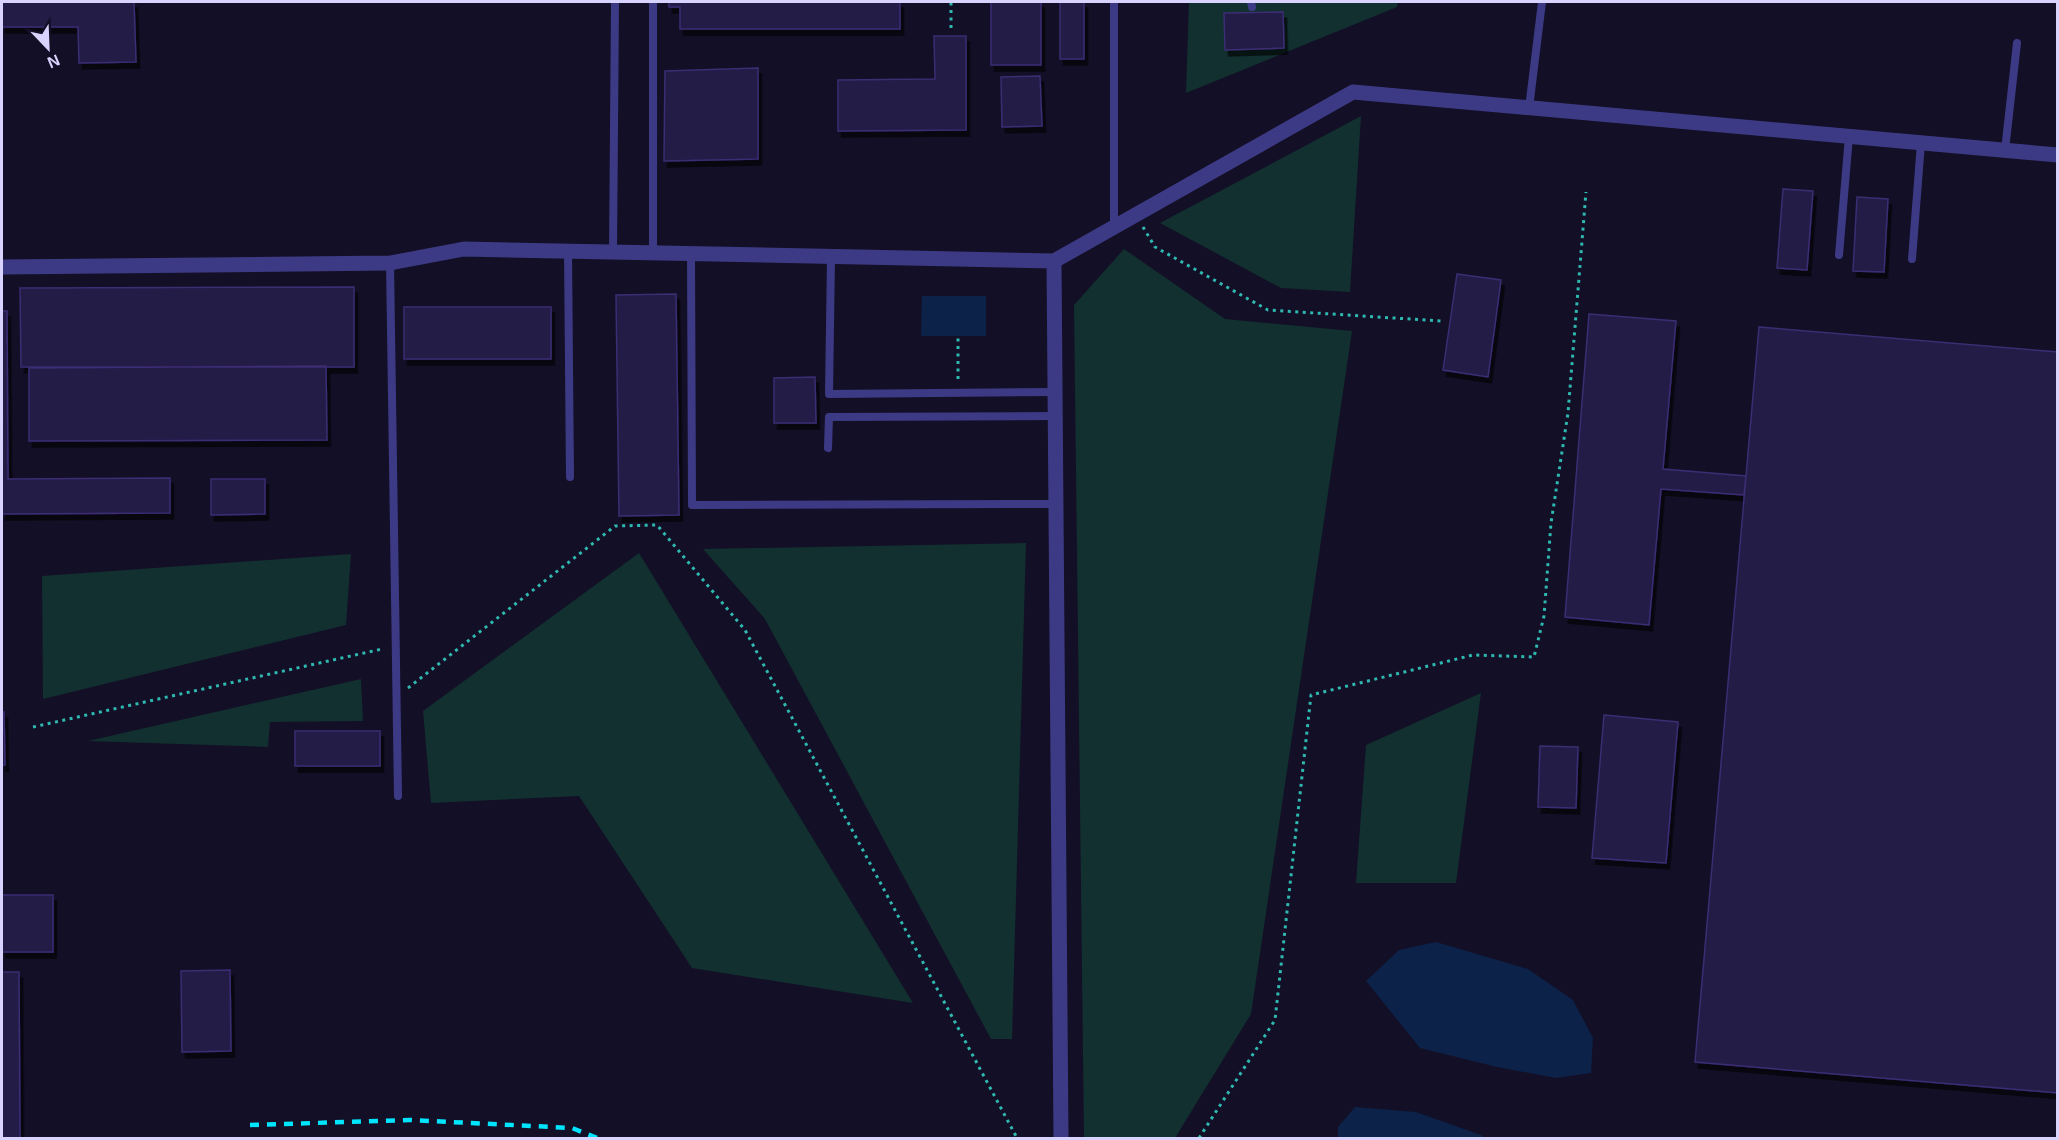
<svg xmlns="http://www.w3.org/2000/svg" width="2059" height="1140" font-family="Arial,sans-serif">
	<defs>
		<filter id="shadow"><feDropShadow dx="3.5" dy="6" stdDeviation="0" flood-color="#0009"/></filter>
	</defs>
	<rect width="100%" height="100%" fill="#130f26"/>
	<!-- green -->
	<path fill="#12302f" d="M1189,2H1398L1397,7L1186,93Z
		M1361,116L1350,292L1281,288L1160,223Z
		M1124,249L1225,319L1352,331L1251,1014L1175,1138H1084L1074,305Z
		M1026,543L1012,1039H991L765,619L703,549Z
		M639,553L913,1003L692,968L579,796L431,803L423,711Z
		M351,554L346,625L43,699L42,576Z
		M361,679L363,721L270,722L268,747L88,741Z
		M1481,693L1456,883H1356L1366,745Z"/>
	<!-- water -->
	<path fill="#0c2248" d="M922,296H986V336H921Z
		M1436,942L1528,969L1573,1000L1593,1038L1591,1073L1556,1078L1497,1067L1420,1048L1366,981L1399,950Z
		M1355,1107L1416,1112L1481,1135L1485,1138H1338V1127Z"/>
	<!-- building -->
	<path fill="#241b47" stroke="#3b2d73" stroke-width="1.5" filter="url(#shadow)" d="M2,2H134L136,62L79,63L78,27H2Z
		M669,2H900V29H680V7H669Z
		M991,2H1041V65H991Z
		M1060,2H1084V59H1060Z
		M1283,12L1284,48L1225,50L1224,13Z
		M934,36H966V130L838,131V80L935,79Z
		M758,68V159L664,161L665,71Z
		M1040,76L1042,126L1002,127L1001,77Z
		M1783,189L1813,191L1807,270L1777,268Z
		M1857,197L1888,199L1884,272L1853,271Z
		M1457,274L1501,280L1488,377L1443,370Z
		M354,287V367H21L20,288Z
		M676,294L679,515L619,516L616,295Z
		M404,307H551V359H404Z
		M2,311H7L8,479L170,478V513L2,514Z
		M1589,314L1676,321L1663,469L1746,476L1744,495L1661,489L1649,625L1565,617Z
		M1759,327L2058,352V1093L1695,1062Z
		M326,366L327,440L29,441V368Z
		M815,377L816,423H774V378Z
		M211,479H265V514L211,515Z
		M2,712H4L5,765H2Z
		M1604,715L1678,722L1666,863L1592,858Z
		M295,731H380V766H295Z
		M1540,746L1578,747L1576,808L1538,807Z
		M2,895H53V952H2Z
		M230,970L231,1051L182,1052L181,971Z
		M2,972H19L20,1138H2Z"/>
	<g fill="none" stroke-linecap="round" stroke-linejoin="round">
		<!-- path -->
		<path stroke="#2fb8b0" stroke-width="3" stroke-dasharray="3 4.5" stroke-linecap="butt" d="M951,28V2
			M1143,227L1155,247L1268,310L1441,321
			M958,379V336
			M408,688L615,526L657,525L745,630L1017,1138
			M33,727L382,649
			M1199,1138L1275,1020L1311,695L1473,655L1534,657L1544,616L1551,523L1568,413L1586,192"/>
		<!-- lane -->
		<path stroke="#3d3a85" stroke-width="8" d="M653,2V253
			M1251,2L1252,7
			M1529,108L1542,2
			M2005,150L2017,43
			M1114,227V2
			M568,251L570,477
			M613,252L615,2
			M691,254L692,505L1056,504
			M1839,255L1849,136
			M831,257L829,394L1055,392
			M1912,259L1921,143
			M390,263L398,796
			M828,448L829,417L1055,416"/>
		<!-- street -->
		<path stroke="#3d3a85" stroke-width="15" d="M1054,261L1061,1138
			M2,267L390,263L464,249L1054,261L1353,92L2058,155"/>
		<!-- rail -->
		<path stroke="#00e5ff" stroke-width="4.5" stroke-dasharray="9 8" stroke-linecap="butt" d="M250,1125L410,1120L572,1128L597,1138"/>
	</g>
	<!-- border -->
	<rect width="2059" height="1140" fill="none" stroke="#d9d4ff" stroke-width="6"/>
	<!-- north arrow -->
	<g transform="translate(48 48) rotate(157)" stroke="#130f26" stroke-width="4.5" paint-order="stroke">
	<path d="M0-4.5L10 22L0 15L-10 22Z" fill="#d9d4ff"/>
	<text y="-9" font-size="16" font-weight="bold" text-anchor="middle" fill="#d9d4ff">N</text>
	</g>
</svg>
